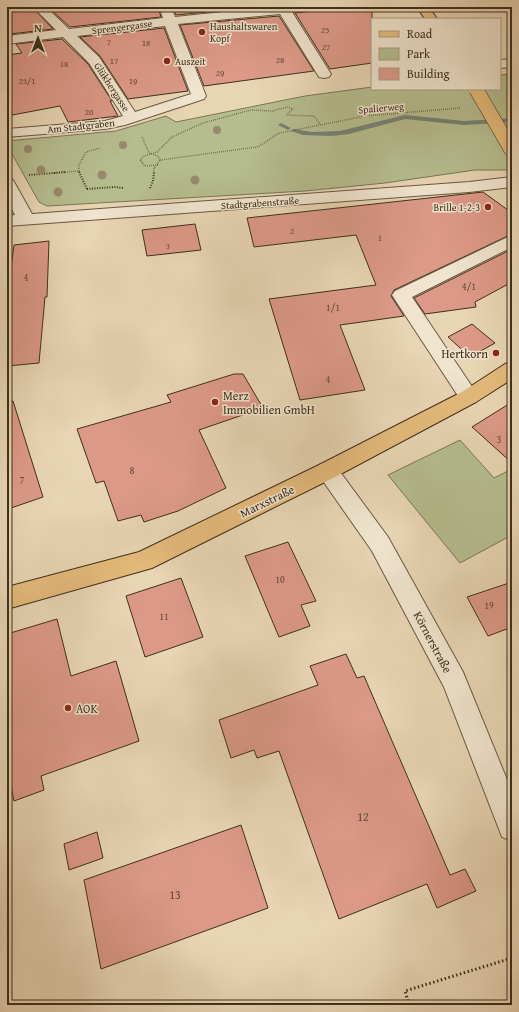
<svg xmlns="http://www.w3.org/2000/svg" width="519" height="1012" font-family="'Gentium Book Plus',serif">
	<rect width="100%" height="100%" fill="#e8d5b4"/>
	<filter id="stains"><feTurbulence type="fractalNoise" baseFrequency=".005" numOctaves="4"/><feColorMatrix values="0 0 0 0 .2 0 0 0 0 .09 0 0 0 0 .02 0 0 0 .5 -.17"/></filter>
	<radialGradient id="worn" r=".72"><stop offset=".6" stop-color="#630" stop-opacity="0"/><stop offset="1" stop-color="#630" stop-opacity=".3"/></radialGradient>
	<!-- green -->
	<path fill="#b5bd8e" stroke="#7a7655" d="M512,74V170H475L385,183L305,191L47,206L39,202L7,145V141L116,131L166,116L176,122L305,96L372,87V89H500V75Z
		M460,440L494,478L512,469V535L460,563L388,475Z"/>
	<g fill="none" stroke-linecap="round" stroke-linejoin="round">
		<!-- stream -->
		<path fill="#748277" fill-rule="evenodd" d="M405,115L464,121L512,118V122L464,125L405,119L349,134L331,136L303,135L291,131L294,129L312,132L340,131Z
			M281,123L291,128L288,130L278,125Z"/>
	</g>
	<!-- building -->
	<path fill="#dc9988" stroke="#3e301c" d="M7,7H32L53,29L10,34L7,30Z
		M48,7H158L161,17L70,27Z
		M173,7H257L176,15Z
		M315,7H372V63L330,69L295,13L312,11Z
		M279,16L314,71L204,86L180,25Z
		M164,28L188,91L128,99L100,56L80,37Z
		M62,39L88,64L112,101H110L118,116L68,122L60,106L7,116V55L22,53L16,44Z
		M483,192L512,213V234L394,290L391,296L404,316L340,325L365,390L300,400L269,299L376,285L356,235L254,247L247,218Z
		M195,224L201,250L147,256L142,230Z
		M49,241L47,297H45L39,363L7,366V299L14,245Z
		M512,249V282L475,302L476,307L425,314L414,298Z
		M472,324L495,343L470,357L448,337Z
		M234,374H243L263,408L199,430L226,488L178,511L144,522L141,515L118,521L104,481L96,483L77,429L171,402L167,395Z
		M13,401L43,497L11,508L7,492V402Z
		M512,402V463L472,427Z
		M288,542L316,601L301,605L310,626L279,637L245,556Z
		M181,578L203,637L145,657L126,596Z
		M512,582V627L488,636L467,597Z
		M57,619L71,676L116,661L139,741L41,776L44,790L14,801L7,765V634Z
		M346,654L357,678L364,676L450,875L465,869L476,891L437,908L427,884L339,919L279,751L257,758L254,750L231,758L219,720L318,685L310,666Z
		M241,825L268,908L101,969L84,880Z
		M97,832L103,858L69,870L64,844Z"/>
	<g fill="none" stroke-linecap="round" stroke-linejoin="round">
		<defs>
			<path id="minor" d="M33,7H46L69,29L163,18L159,7H171L175,17L271,7H314L312,10L292,12L331,74L329,77L324,78L319,77L280,14L178,24L206,96L204,99L125,125L105,129L7,137V129L105,121L123,116L89,63L63,37L7,44V36L56,30ZM165,26L191,94L135,112L99,57L77,36Z
				M512,59V67L500,68V60Z
				M512,177V187L469,192L7,226V216L15,215L7,200V178L13,180L32,214L469,182Z
				M512,235V247L412,297L479,397L476,402L469,404L462,402L392,295L395,291Z
				M327,462L335,465L388,537L463,672L512,792V841L502,837L444,687L372,551L316,471L319,465Z"/>
			<path id="major" d="M417,7H429L437,19H425Z
				M512,362V379L476,402L335,477L152,568L7,609V587L139,552L319,465L462,392L505,364Z"/>
		</defs>
		<!-- minor casing -->
		<use href="#minor" stroke="#685942" stroke-width="2"/>
		<!-- major casing -->
		<use href="#major" stroke="#3e301c" stroke-width="2"/>
		<!-- path-far2 -->
		<path stroke="#3e301c" stroke-width="1.5" stroke-dasharray="0.5 1.5" stroke-linecap="butt" d="M142,137L149,153L158,156L160,160
			M160,160L257,147C266,143 271,137 280,133L365,116L460,108
			M158,165L145,166L140,160L144,156L157,152L172,137L203,123L251,110L272,111L288,107L293,109L286,115L314,116L320,124
			M79,171L80,173
			M53,173L79,171V165L86,152L100,148
			M154,173V168L160,160"/>
		<!-- path-far1 -->
		<path stroke="#3e301c" stroke-width="2" stroke-dasharray="1 1.5" stroke-linecap="butt" d="M79,172L87,189
			M29,175L66,172
			M150,188L153,181L154,172
			M87,189L115,187L123,188"/>
		<!-- path -->
		<path stroke="#3e301c" stroke-width="3" stroke-dasharray="1.5 2.5" stroke-linecap="butt" d="M409,1005L405,991L512,958"/>
		<!-- minor -->
		<use href="#minor" fill="#f0e4ce" fill-rule="evenodd"/>
		<!-- major -->
		<use href="#major" fill="#e4ba7a" fill-rule="evenodd"/>
		<defs>
			<path id="major-bridge" d="M476,89L512,151"/>
		</defs>
		<!-- major-bridge casing -->
		<use href="#major-bridge" stroke="#3e301c" stroke-width="15" stroke-linecap="butt"/>
		<!-- major-bridge -->
		<use href="#major-bridge" stroke="#e4ba7a" stroke-width="14"/>
	</g>
	<!-- trees -->
	<g fill="#988a6d">
		<circle cx="217" cy="130" r="4"/>
		<circle cx="123" cy="145" r="4"/>
		<circle cx="28" cy="149" r="4"/>
		<circle cx="41" cy="170" r="4.5"/>
		<circle cx="102" cy="175" r="4.5"/>
		<circle cx="195" cy="180" r="4.5"/>
		<circle cx="58" cy="192" r="4.5"/>
	</g>
	<!-- markers -->
	<g fill="#8f2418" stroke="#f0e4ce" stroke-width="1.5">
		<circle cx="202" cy="32" r="4"/>
		<circle cx="167" cy="61" r="4"/>
		<circle cx="488" cy="207" r="4"/>
		<circle cx="496" cy="353" r="4"/>
		<circle cx="215" cy="402" r="4"/>
		<circle cx="68" cy="708" r="4"/>
	</g>
	<g text-anchor="middle" dominant-baseline="central" stroke-width="3" stroke-linejoin="round" paint-order="stroke">
		<!-- far-number labels -->
		<g font-size="9" fill="#664a37">
			<text x="325" y="29">25</text>
			<text x="109" y="41">7</text>
			<text x="146" y="42">18</text>
			<text x="326" y="46">27</text>
			<text x="280" y="59">28</text>
			<text x="114" y="60">17</text>
			<text x="64" y="63">18</text>
			<text x="220" y="72">29</text>
			<text x="27" y="80">25/1</text>
			<text x="133" y="80">19</text>
			<text x="89" y="111">20</text>
			<text x="292" y="230">2</text>
			<text x="380" y="237">1</text>
			<text x="168" y="245">3</text>
		</g>
		<!-- far-poi labels -->
		<g font-size="10" fill="#3e301c" stroke="#f0e4ce" text-anchor="start">
			<text x="210" y="26">Haushaltswaren<tspan x="210" dy="12">Kopf</tspan></text>
			<text x="175" y="61">Auszeit</text>
			<text x="480" y="207" text-anchor="end">Brille 1-2-3</text>
		</g>
		<!-- far-street labels -->
		<g font-size="10" fill="#3e301c" stroke="#f0e4ce">
			<text transform="translate(122 27) rotate(-7)">Sprengergasse</text>
			<text transform="translate(112 87) rotate(57)">Glükhergasse</text>
			<text transform="translate(381 108) rotate(-5)">Spalierweg</text>
			<text transform="translate(81 126) rotate(-6)">Am Stadtgraben</text>
			<text transform="translate(260 203) rotate(-4)">Stadtgrabenstraße</text>
		</g>
		<!-- number labels -->
		<g font-size="10" fill="#664a37">
			<text x="26" y="277">4</text>
			<text x="469" y="286">4/1</text>
			<text x="333" y="307">1/1</text>
			<text x="328" y="379">4</text>
			<text x="499" y="439">3</text>
			<text x="132" y="470">8</text>
			<text x="22" y="479">7</text>
			<text x="280" y="579">10</text>
			<text x="489" y="605">19</text>
			<text x="164" y="616">11</text>
		</g>
		<!-- poi labels -->
		<g font-size="12" fill="#3e301c" stroke="#f0e4ce" text-anchor="start">
			<text x="488" y="353" text-anchor="end">Hertkorn</text>
			<text x="223" y="395">Merz<tspan x="223" dy="14">Immobilien GmbH</tspan></text>
			<text x="76" y="708">AOK</text>
		</g>
		<!-- street labels -->
		<g font-size="12" fill="#3e301c" stroke="#f0e4ce">
			<text transform="translate(267 501) rotate(-26)">Marxstraße</text>
			<text transform="translate(433 642) rotate(62)">Körnerstraße</text>
		</g>
		<!-- near-number labels -->
		<g font-size="12" fill="#664a37">
			<text x="363" y="816">12</text>
			<text x="175" y="894">13</text>
		</g>
	</g>
	<!-- margin -->
	<rect width="519" height="1012" fill="none" stroke="#e8d5b4" stroke-width="24"/>
	<rect x="8" y="8" width="503" height="996" fill="none" stroke="#3e301c" stroke-width="2"/>
	<rect x="12" y="12" width="495" height="988" fill="none" stroke="#3e301c"/>
	<!-- legend -->
	<rect x="371" y="18" width="130" height="72" fill="#f0e4ce" stroke="#a99c87"/>
	<rect x="379" y="31" width="20" height="6" fill="#e4ba7a" stroke="#a99c87"/>
	<text x="407" y="38" font-size="12" fill="#3e301c">Road</text>
	<rect x="379" y="48" width="20" height="12" fill="#b5bd8e" stroke="#a99c87"/>
	<text x="407" y="58" font-size="12" fill="#3e301c">Park</text>
	<rect x="379" y="68" width="20" height="12" fill="#dc9988" stroke="#a99c87"/>
	<text x="407" y="78" font-size="12" fill="#3e301c">Building</text>
	<!-- north arrow -->
	<g transform="translate(38 38)" stroke="#f0e4ce" stroke-width="3" paint-order="stroke">
	<path d="M0-3L7 15L0 10L-7 15Z" fill="#3e301c"/>
	<text y="-6" font-size="11" font-weight="bold" text-anchor="middle" fill="#3e301c">N</text>
	</g>
	<rect width="100%" height="100%" filter="url(#stains)"/>
	<rect width="100%" height="100%" fill="url(#worn)"/>
</svg>
